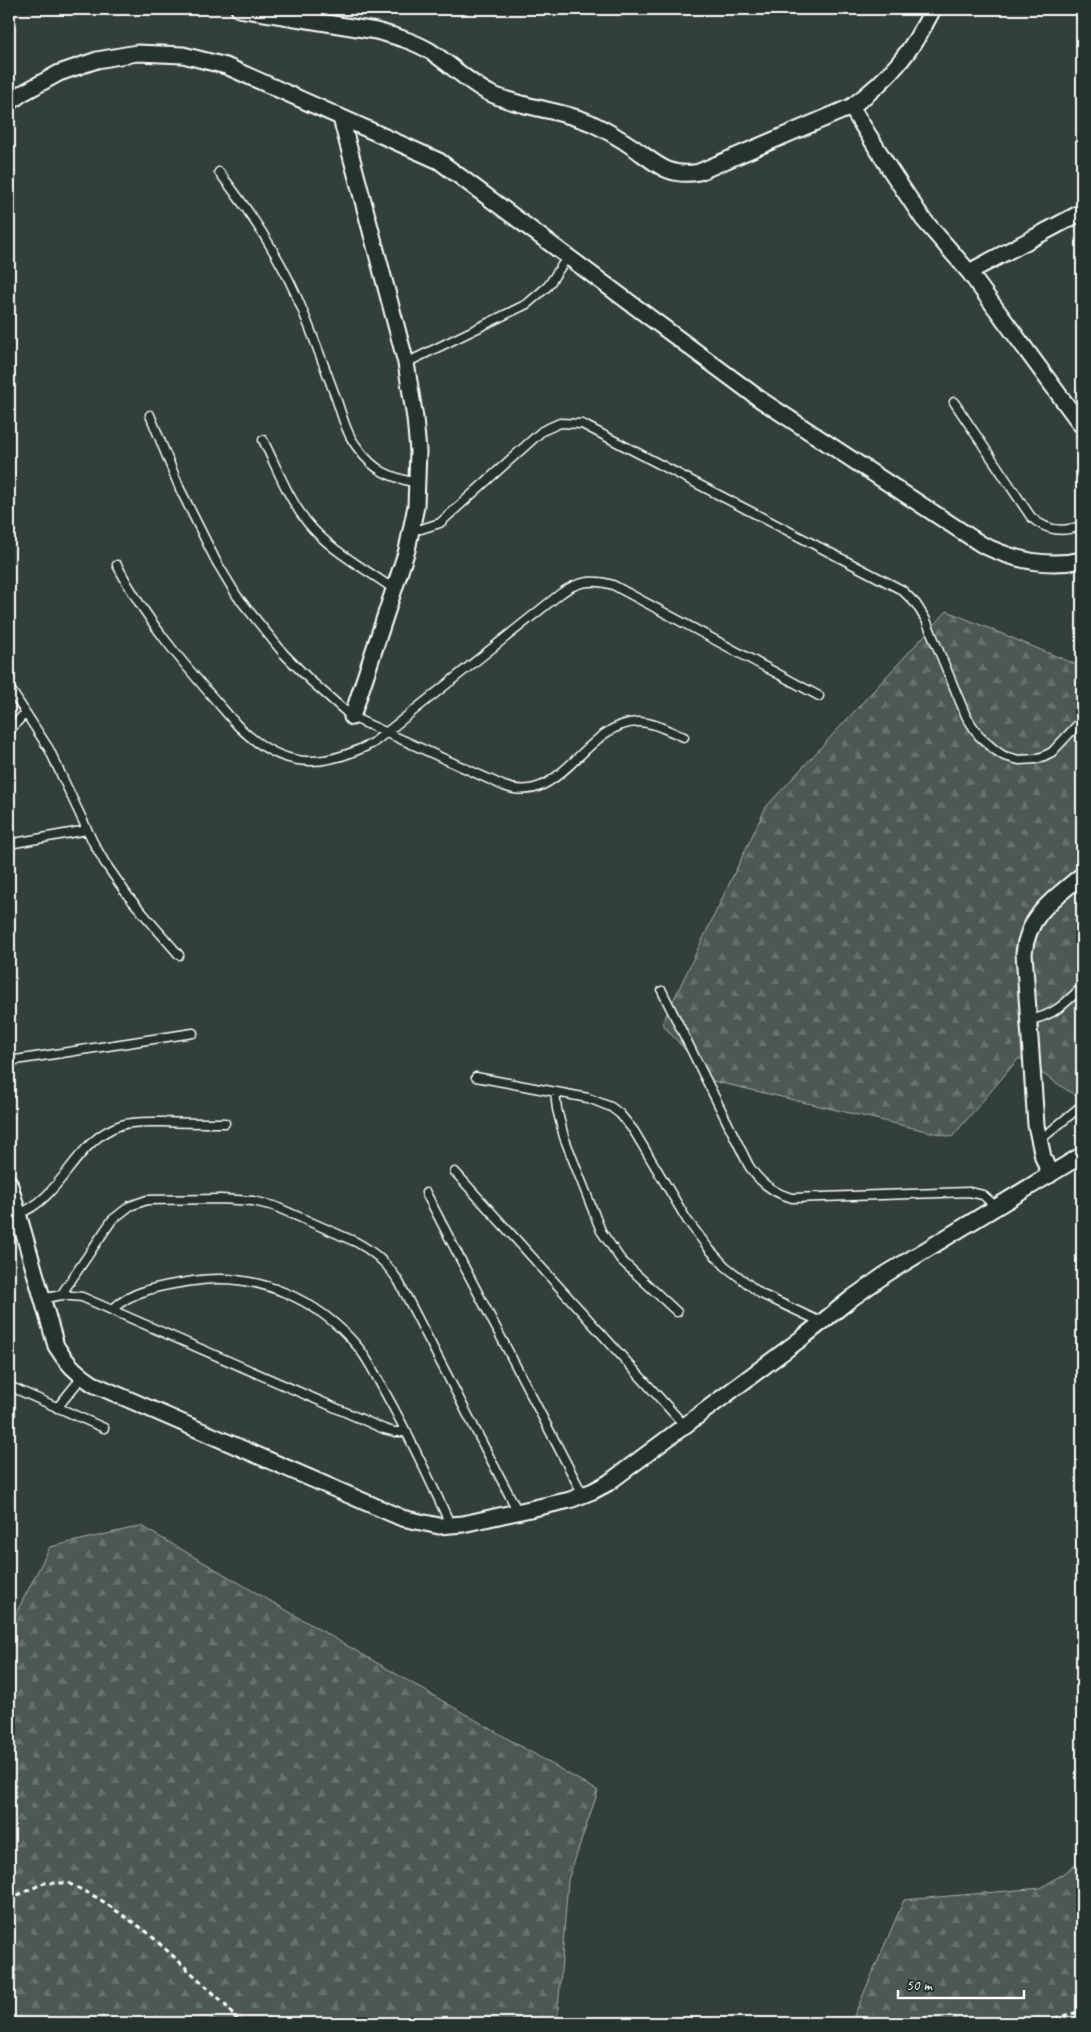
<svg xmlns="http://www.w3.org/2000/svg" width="1091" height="2032" font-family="Caveat,sans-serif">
	<defs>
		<pattern id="forest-firs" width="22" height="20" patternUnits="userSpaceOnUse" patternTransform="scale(1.25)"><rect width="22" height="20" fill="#4d5853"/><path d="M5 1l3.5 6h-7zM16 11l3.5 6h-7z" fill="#68716d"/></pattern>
	</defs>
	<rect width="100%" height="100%" fill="#333f3a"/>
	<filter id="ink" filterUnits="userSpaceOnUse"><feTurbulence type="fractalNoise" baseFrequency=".02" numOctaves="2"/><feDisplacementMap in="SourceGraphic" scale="10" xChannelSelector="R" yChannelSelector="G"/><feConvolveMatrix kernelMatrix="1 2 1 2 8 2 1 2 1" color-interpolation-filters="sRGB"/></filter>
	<g filter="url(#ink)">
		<!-- forest -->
		<path fill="url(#forest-firs)" stroke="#a6aca9" d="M947,611L1082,667V1100L1019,1058L952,1137L713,1081L662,1024L766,807Z
			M141,1526L598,1791L568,1880L557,2023H9V1627L50,1547Z
			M1082,1861V2023H851L904,1900L1041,1888Z"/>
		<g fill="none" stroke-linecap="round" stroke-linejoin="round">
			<defs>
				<path id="service" d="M219,172C252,214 282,259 302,309C314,338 325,368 336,398C342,415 346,433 357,447C374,471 389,477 417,483
					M406,363L527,304L548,286L568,256
					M954,402L1031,517C1046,531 1064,533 1082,525
					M150,415L180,489L216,561L237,596L284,654L311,681L352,717L504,786C561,808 584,724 637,722C652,721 670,732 684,737
					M263,440C277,468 288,498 307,522C329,550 366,569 395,590
					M412,529H421L440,523L542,431L560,423L582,424L902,590L916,604L926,620L966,716L979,736L995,750L1004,756L1019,760L1036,759L1044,756L1052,752L1082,720
					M117,565C150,628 191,672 237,725C281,769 320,770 373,743L560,594C577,581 593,579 613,585L819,696
					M9,687L49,749L93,842L105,863L128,896L179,955
					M9,731L25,713
					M9,844L87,830
					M662,991L749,1166C760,1183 773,1193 792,1198L969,1192L983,1195L996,1207
					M1028,1020C1052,1017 1066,1003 1082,987
					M9,1061L193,1033
					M476,1077L588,1098L611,1107L620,1114L634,1131L687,1220L710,1250L725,1266L761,1294L821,1322
					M555,1092L557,1109L564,1137L601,1231L621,1260L677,1312
					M1039,1141L1082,1105
					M455,1172L685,1426
					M426,1193L583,1495
					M18,1214C63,1198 74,1140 121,1125C134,1121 149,1122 163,1122C183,1123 204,1123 225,1123
					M61,1295L112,1220L130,1206L147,1200L221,1199L253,1201L274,1206L356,1242C375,1252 388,1264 399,1282L518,1512
					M42,1299L61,1295L82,1297L384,1429L395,1432H407
					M112,1310C131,1290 166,1285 193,1281C256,1271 318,1299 358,1347C370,1362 378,1380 387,1396C411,1439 431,1482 451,1526
					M9,1386L104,1428
					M57,1408L82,1377"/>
				<path id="minor" d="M239,9L376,31C395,36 413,41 430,51C450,64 468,82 489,93C521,108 558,109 591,123C606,130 621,139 634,148C657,164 669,178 699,172L851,107C890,78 911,53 933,9
					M9,103L21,94L59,73L97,60L137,53L183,55L226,66L439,161L761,400L981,544C1013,560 1047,568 1082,560
					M851,107L891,171L923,219L969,272L1082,426
					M341,118L406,363L415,418L418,451L416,506L407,550L352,717
					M969,272L1082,212
					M1050,1175L1043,1157L1036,1125L1024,953C1028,914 1055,898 1082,875
					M9,1182L56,1346C66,1363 77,1374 93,1384L402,1518L439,1526L463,1524L570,1500L593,1491L608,1483L802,1338L852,1298L886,1274L1082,1155"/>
			</defs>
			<!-- service casing -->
			<use href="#service" stroke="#fff" stroke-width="11"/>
			<!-- minor casing -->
			<use href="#minor" stroke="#fff" stroke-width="19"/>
			<!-- path -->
			<path stroke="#fff" stroke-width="3" stroke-dasharray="5 4" stroke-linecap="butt" d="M9,1899L44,1883H68L98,1898L147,1932L223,2002L239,2023
				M1037,2023L1082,2011"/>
			<!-- service -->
			<use href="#service" stroke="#26332d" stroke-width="8"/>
			<!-- minor -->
			<use href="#minor" stroke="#26332d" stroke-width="15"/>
		</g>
	</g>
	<!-- margin -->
	<rect width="1091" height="2032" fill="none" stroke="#26332d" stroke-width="30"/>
	<rect x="15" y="15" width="1061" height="2002" fill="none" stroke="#fff" stroke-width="2" filter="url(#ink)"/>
	<!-- scale -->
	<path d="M898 1990v8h126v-8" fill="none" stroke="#ffffff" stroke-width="2.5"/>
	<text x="906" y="1990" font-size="15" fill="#ffffff" stroke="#26332d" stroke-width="4" paint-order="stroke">50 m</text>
</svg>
